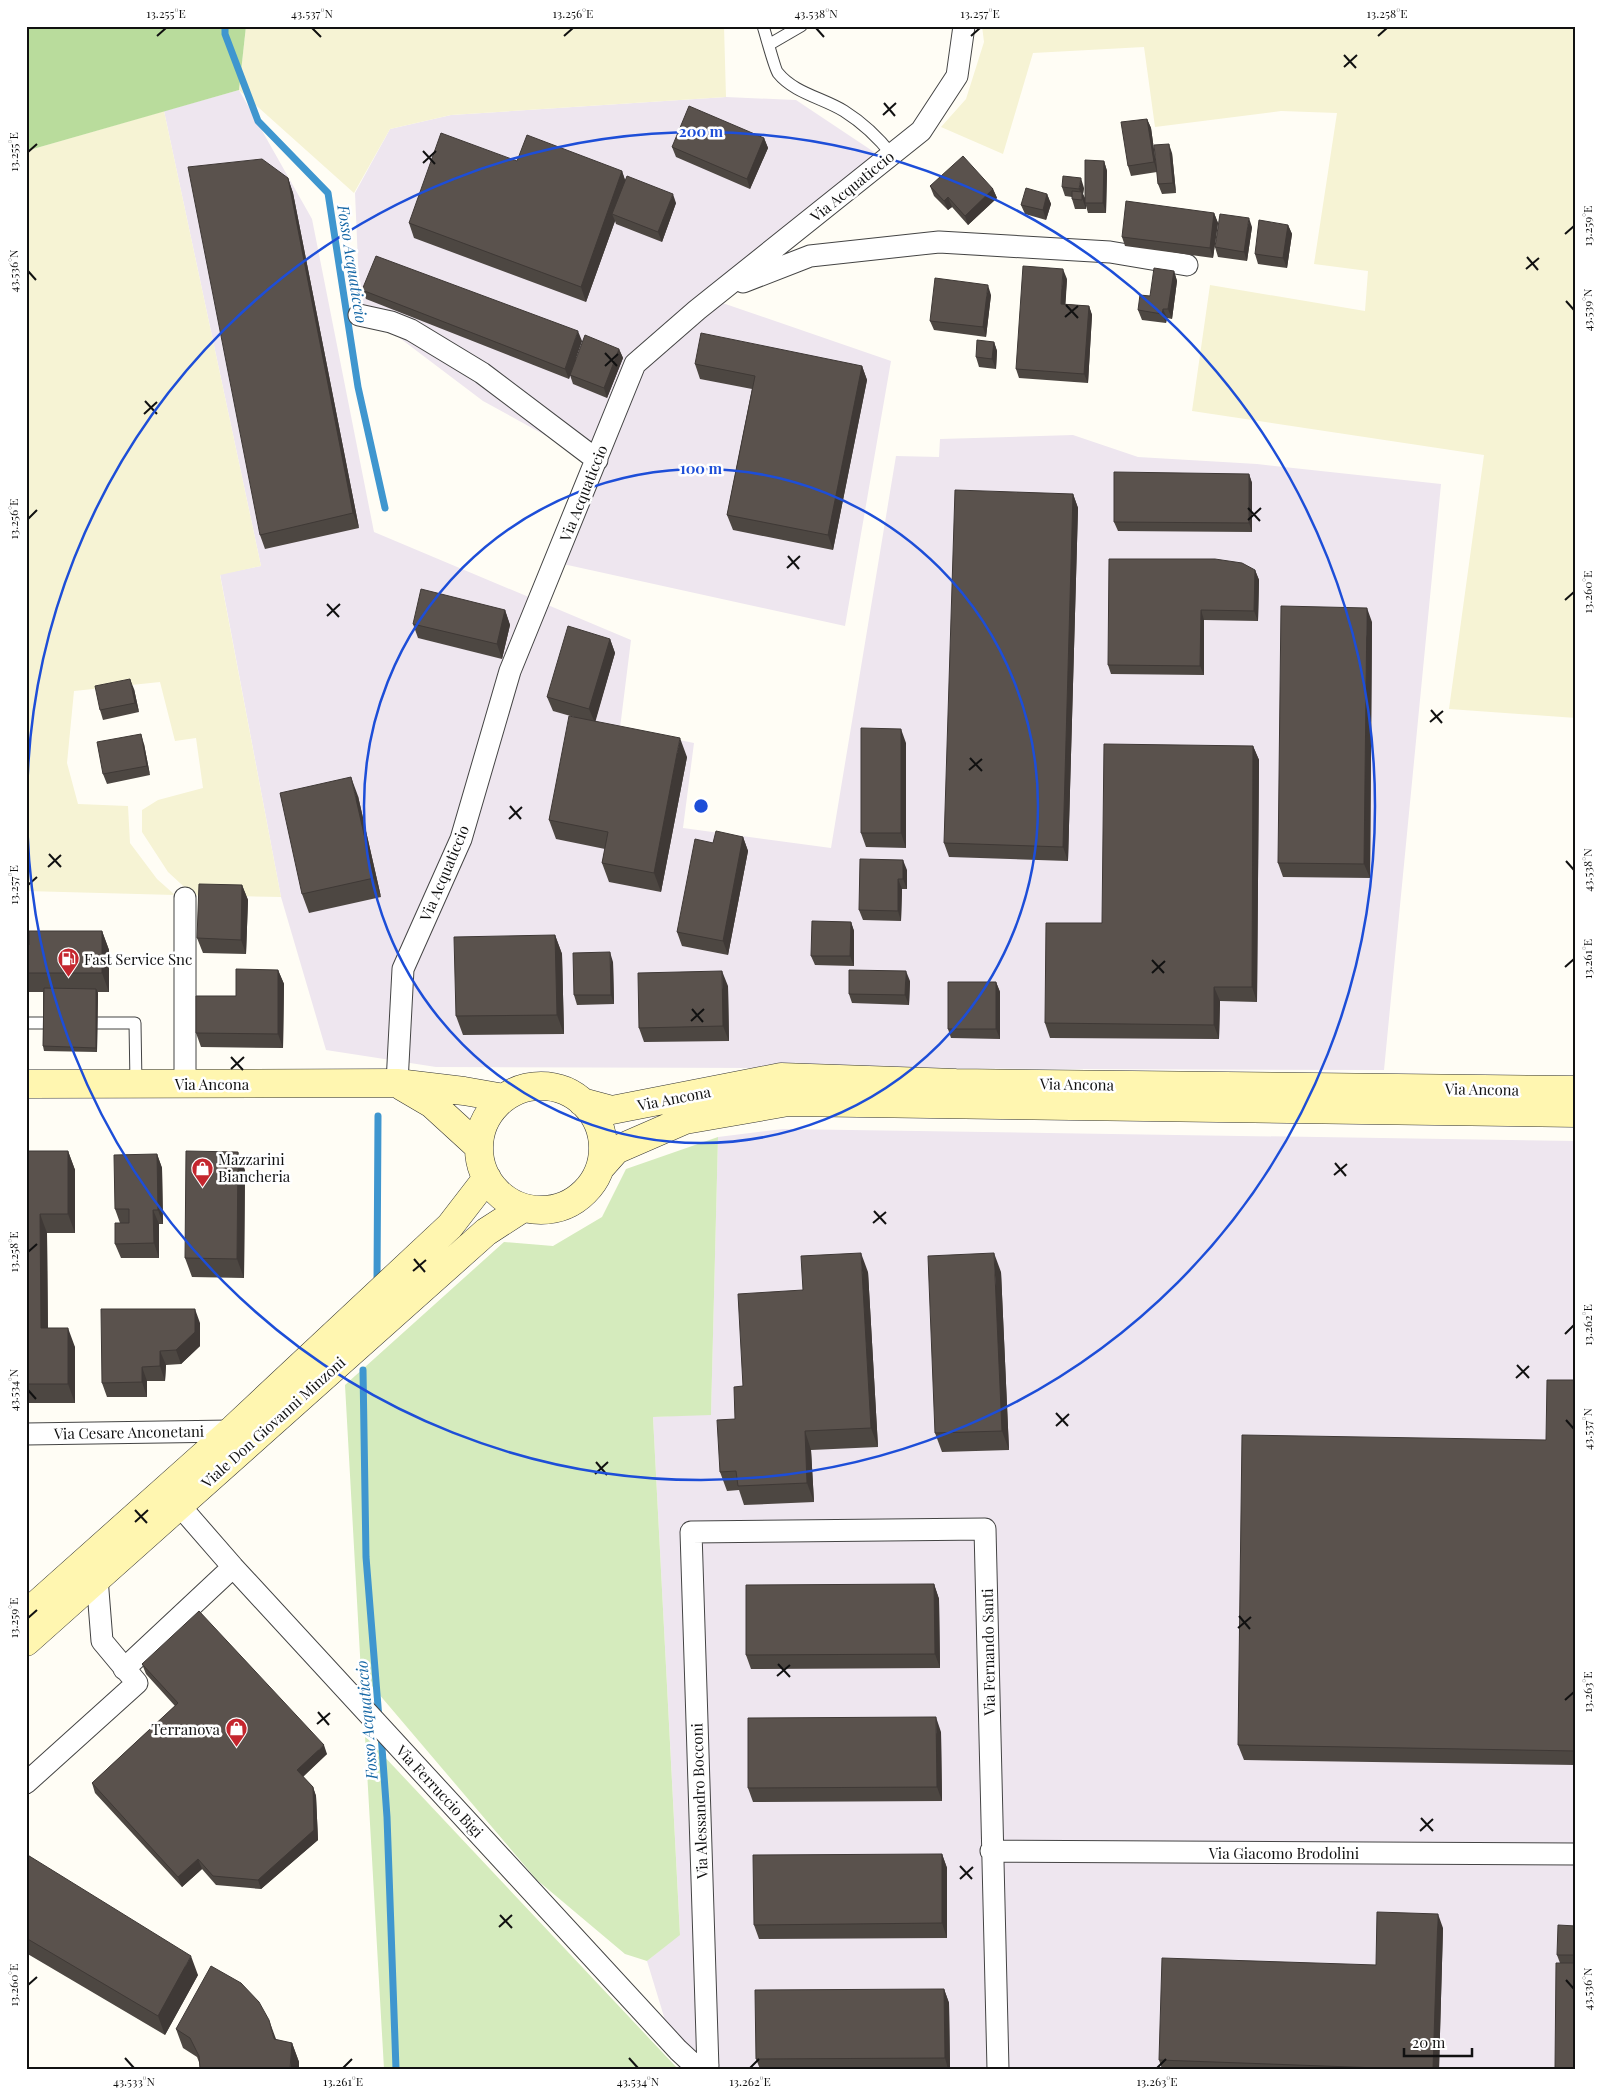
<svg xmlns="http://www.w3.org/2000/svg" width="1602" height="2095" font-family="'Playfair Display',serif">
	<rect width="100%" height="100%" fill="#fffdf5"/>
	<!-- industrial -->
	<path fill="#eee6ef" d="M239,90L312,219L374,532L631,640L620,728L694,743L683,828L831,848L896,456L939,457L940,439L1073,435L1138,457L1257,464L1441,484L1384,1070L436,1067L326,1050L281,897L220,574L261,566L164,111Z
		M726,97L796,100L880,156L705,297L891,361L845,626L563,564L601,466L483,401L360,308L355,193L390,129L451,115Z
		M783,1129L1576,1141V2069H680L647,1961L680,1934L653,1417L711,1414L718,1137Z"/>
	<!-- farmland -->
	<path fill="#f6f3d4" d="M246,26H724L726,97L451,115L390,129L354,193L239,90Z
		M982,26H1576V718L1449,709L1484,455L1192,411L1210,285L1365,311L1368,271L1314,264L1337,113L1281,111L1155,127L1144,47L1033,53L1003,154L941,127L966,99L984,42Z
		M164,111L261,566L220,575L281,897L193,895L168,872L142,832V810L158,800L203,788L196,738L175,741L160,682L74,691L67,763L78,804L128,806L130,843L157,879L175,895L26,891V151Z"/>
	<!-- green -->
	<path fill="#d5ebbd" d="M718,1137L711,1415L653,1417L680,1935L647,1961L625,1954L537,1880L361,1673L345,1385L504,1242L553,1246L602,1217L626,1169Z
		M365,1736L678,2069H384Z"/>
	<!-- forest -->
	<path fill="#b9dc9c" d="M26,26H246L239,90L26,151Z"/>
	<g fill="none" stroke-linecap="round" stroke-linejoin="round">
		<!-- stream -->
		<path stroke="#3f96cf" stroke-width="7" d="M225,26V34L258,121L328,193L358,387L385,508
			M377,1282L378,1116
			M363,1370L366,1557L379,1719
			M381,1734L387,1817L396,2069"/>
		<defs>
			<path id="service" d="M763,26C766,35 775,70 778,73C794,93 823,98 844,111C863,123 878,137 892,155
				M770,44L801,26
				M26,1023H59
				M82,1023H135L136,1084"/>
			<path id="minor" d="M743,282L810,256L939,242L1110,252L1187,265
				M359,315L391,322L411,330L482,373L597,460
				M185,898V1084
				M397,1083L403,969L461,839L510,671L635,364L697,310L921,131L957,76L964,26
				M26,1434L231,1431
				M179,1505L233,1567L678,2050L692,2063L708,2065
				M124,1669L233,1567
				M26,1783L137,1683L102,1641L97,1578
				M991,1851L1576,1854
				M708,2069L691,1532L985,1529L998,2069"/>
			<path id="secondary" d="M26,1084L397,1083L464,1091L504,1098
				M479 1148a62 62 0 1 1 124 0a62 62 0 1 1-124 0Z
				M403,1087L432,1104L479,1147
				M582,1102L612,1110L781,1077L956,1083L1576,1090
				M600,1168L616,1150L685,1120L788,1102L1576,1113
				M26,1614L231,1431L450,1226L487,1178
				M26,1642L486,1232L523,1208"/>
		</defs>
		<!-- service casing -->
		<use href="#service" stroke="#444" stroke-width="13"/>
		<!-- minor casing -->
		<use href="#minor" stroke="#444" stroke-width="23"/>
		<!-- secondary casing -->
		<use href="#secondary" stroke="#333" stroke-width="29"/>
		<!-- service -->
		<use href="#service" stroke="#fff" stroke-width="11"/>
		<!-- minor -->
		<use href="#minor" stroke="#fff" stroke-width="21"/>
		<!-- secondary -->
		<use href="#secondary" stroke="#fff6b0" stroke-width="28"/>
	</g>
	<!-- wall -->
	<path fill="#4d4742" d="M1147,119L1151,128L1156,164L1172,153L1176,193L1162,194L1158,184L1157,172L1131,176L1128,166Z
		M764,138L768,148L750,189L676,157L672,147Z
		M517,161L622,171L625,180L676,203L662,242L616,224L615,221L586,302L414,238L409,223Z
		M1104,161L1107,171L1106,213H1088L1086,206V209H1075L1072,199V197L1065,196L1062,187L1084,188L1083,194L1085,198Z
		M288,178L293,193L359,528L265,549L260,535Z
		M930,186L993,189L997,198L968,225L952,207L948,210L934,196Z
		M1047,194L1051,204L1046,220L1025,214L1021,205Z
		M1214,213L1218,223L1213,258L1125,246L1122,237Z
		M1288,225L1292,234L1287,268L1258,264L1255,254Z
		M1252,227L1247,261L1218,257L1215,247Z
		M1174,271L1177,281L1172,319L1167,318L1166,323L1142,320L1138,310Z
		M1067,279L1065,304L1089,306L1092,315L1088,383L1019,378L1016,369Z
		M362,290L582,341L575,359L619,349L623,358L607,398L573,384L570,375L569,379L366,299Z
		M991,295L986,337L934,330L930,321Z
		M994,342L997,351L996,369L979,367L976,357Z
		M695,364L862,366L867,380L833,550L733,530L727,515L752,389L700,379Z
		M1249,474L1252,483V532L1118,531L1114,522Z
		M1073,494L1078,508L1068,861L949,857L944,843Z
		M1255,570L1259,580L1258,621L1204,620V675L1111,674L1108,665Z
		M505,610L510,625L502,659L418,638L413,624Z
		M1372,622L1370,878L1283,877L1278,863Z
		M610,639L615,653L595,721L687,757L661,892L609,882L602,863L605,849L556,839L549,820L574,717L553,711L547,697Z
		M134,689L139,712L103,720L100,710Z
		M906,743V848L866,847L861,833Z
		M144,744L150,775L107,784L103,774Z
		M1253,746L1259,760L1257,1002L1220,1001L1219,1039L1050,1038L1045,1023L1102,923Z
		M358,796L381,897L309,913L302,894Z
		M743,837L748,851L728,955L682,946L677,932L713,843Z
		M907,870V889H902L901,921L863,920L859,910Z
		M242,885L248,900L246,954L203,953L197,938Z
		M851,922L854,931V966L815,965L811,956Z
		M102,931L109,950V992H98L97,1052L44,1051L43,1046V992H26V945Z
		M555,935L562,954L564,1034L463,1035L456,1016Z
		M613,962L614,1004L577,1005L574,995Z
		M278,970L284,984L283,1048L201,1047L196,1033L236,996Z
		M910,981L909,1005L852,1003L849,994Z
		M996,982L1000,992V1039L951,1038L948,1029Z
		M728,986L729,1041L644,1042L639,1028Z
		M26,1151H68L75,1170V1233H47L48,1328L75,1347V1403H26Z
		M157,1154L162,1168L163,1224H159V1258H121L115,1244L120,1223L115,1209Z
		M245,1170L244,1278L192,1277L185,1258Z
		M868,1272L878,1447L811,1450L814,1502L744,1505L739,1490L727,1491L720,1472L735,1419L743,1386L803,1290Z
		M1001,1272L1009,1450L942,1452L935,1433Z
		M200,1323V1346L181,1364L166,1365L165,1381H147V1397H107L102,1383Z
		M1576,1380V1765L1244,1760L1238,1745L1546,1440Z
		M934,1584L939,1599L940,1668L751,1669L746,1655Z
		M142,1664L327,1754L303,1777L313,1787L316,1796L318,1840L261,1889L216,1885L202,1869L182,1887L95,1793L92,1783L175,1706L146,1674Z
		M941,1732L942,1801L753,1802L748,1788Z
		M26,1854L198,1975L165,2035L26,1953Z
		M942,1854L947,1868V1938L759,1939L754,1925Z
		M1576,1926V2069L1560,1963L1557,1955Z
		M1443,1928L1439,2069H1162L1159,2060L1376,1965Z
		M944,1989L949,2003L950,2069H760L756,2059Z
		M176,2029L276,2040L292,2043L299,2062H199L197,2057L183,2048Z"/>
	<!-- shaded-wall -->
	<path fill="#3f3936" d="M1147,119L1151,128L1157,172L1154,162Z
		M764,138L768,148L750,189L747,179Z
		M1169,144L1172,153L1176,193L1173,183Z
		M1104,161L1107,171L1106,213L1103,203Z
		M622,171L627,186L612,214L615,221L586,302L581,287Z
		M288,178L293,193L359,528L353,513Z
		M1081,178L1084,188L1083,194L1086,201L1085,203L1086,206V209L1079,189Z
		M993,189L997,198L968,225L965,216Z
		M673,194L676,203L662,242L658,232Z
		M1047,194L1051,204L1046,220L1043,210Z
		M948,197L952,207L948,210L944,201Z
		M1214,213L1218,223L1213,258L1210,248Z
		M1249,218L1252,227L1247,261L1244,252Z
		M1288,225L1292,234L1287,268L1283,258Z
		M1063,269L1067,279L1065,313L1061,304Z
		M1174,271L1177,281L1172,319L1168,309Z
		M988,285L991,295L986,337L983,327Z
		M1089,306L1092,315L1088,383L1084,374Z
		M1163,309L1167,318L1166,323L1162,314Z
		M578,331L582,341L569,379L565,369Z
		M994,342L997,351L996,369L992,359Z
		M619,349L623,358L607,398L604,388Z
		M862,366L867,380L833,550L828,535Z
		M1249,474L1252,483V532L1249,523Z
		M1073,494L1078,508L1068,861L1063,847Z
		M1255,570L1259,580L1258,621L1254,611Z
		M1367,608L1372,622L1370,878L1364,864Z
		M505,610L510,625L502,659L497,644Z
		M1201,610L1204,620V675L1200,666Z
		M610,639L615,653L595,723L589,709Z
		M130,679L134,689L139,712L135,703Z
		M901,729L906,743V848L901,833Z
		M141,734L144,744L150,775L147,766Z
		M680,738L687,757L661,892L654,873Z
		M1253,746L1259,760L1257,1002L1252,987Z
		M351,777L358,796L381,897L374,878Z
		M743,837L748,851L728,955L723,941Z
		M903,860L907,870V889L903,879Z
		M898,879L902,889L901,921L898,911Z
		M242,885L248,900L246,954L241,940Z
		M851,922L854,931V966L850,956Z
		M102,931L109,950V992L102,973Z
		M555,935L562,954L564,1034L557,1015Z
		M610,952L613,962L614,1004L611,995Z
		M278,970L284,984L283,1048L278,1034Z
		M722,971L728,986L729,1041L723,1026Z
		M906,971L910,981L909,1005L905,995Z
		M996,982L1000,992V1039L996,1029Z
		M1214,987L1220,1001L1219,1039L1214,1025Z
		M96,989L98,994L97,1052L96,1048Z
		M68,1151L75,1170V1233L68,1214Z
		M238,1152L245,1170L244,1278L237,1259Z
		M157,1154L162,1168L163,1224L158,1210Z
		M153,1210L159,1224V1258L154,1243Z
		M40,1214L47,1233L48,1347L41,1328Z
		M861,1253L868,1272L878,1447L871,1428Z
		M994,1253L1001,1272L1009,1450L1002,1431Z
		M195,1309L200,1323V1346L181,1364L176,1350Z
		M68,1328L75,1347V1403L68,1384Z
		M160,1351L166,1365L165,1381L160,1366Z
		M142,1367L147,1381V1397L142,1382Z
		M805,1431L811,1450L814,1502L807,1483Z
		M934,1584L939,1599L940,1668L935,1654Z
		M936,1717L941,1732L942,1801L937,1787Z
		M324,1745L327,1754L300,1779L297,1770Z
		M313,1787L316,1796L318,1840L261,1889L258,1880Z
		M942,1854L947,1868V1938L942,1923Z
		M198,1859L202,1869L182,1887L178,1877Z
		M1438,1914L1443,1928L1439,2069H1433Z
		M191,1956L198,1975L165,2035L158,2016Z
		M944,1989L949,2003L950,2069H948L945,2058Z
		M269,2020L276,2039L280,2058L274,2039Z
		M292,2043L299,2062V2069H290Z"/>
	<!-- building -->
	<path fill="#5a524d" stroke="#3f3936" d="M689,106L764,138L747,179L672,147Z
		M1147,119L1154,162L1128,166L1121,122Z
		M441,133L517,161L527,135L622,171L581,287L409,223Z
		M1169,144L1173,183L1158,184L1154,145Z
		M963,156L993,189L965,216L948,197L944,201L930,186Z
		M262,159L288,178L353,513L260,535L188,167Z
		M1085,160L1104,161L1103,203H1085Z
		M627,176L673,194L658,232L612,214Z
		M1063,176L1081,178L1079,189L1062,187Z
		M1026,188L1047,194L1043,210L1021,205Z
		M1072,191L1082,192V200L1072,199Z
		M1126,201L1214,213L1210,248L1122,237Z
		M1220,214L1249,218L1244,252L1215,247Z
		M1259,220L1288,225L1283,258L1255,254Z
		M376,256L578,331L565,369L362,290Z
		M1023,266L1063,269L1061,304L1089,306L1084,374L1016,369Z
		M1154,268L1174,271L1168,309H1163L1162,314L1138,310L1140,295L1150,296Z
		M935,278L988,285L983,327L930,321Z
		M701,333L862,366L828,535L727,515L755,376L695,364Z
		M585,335L619,349L604,388L570,375Z
		M977,340L994,342L992,359L976,357Z
		M1114,472L1249,474V523L1114,522Z
		M955,490L1073,494L1063,847L944,843Z
		M1109,559H1215L1242,563L1255,570L1254,611L1201,610L1200,666L1108,665Z
		M421,589L505,610L497,644L413,624Z
		M1281,606L1367,608L1364,864L1278,863Z
		M568,626L610,639L589,709L547,697Z
		M130,679L135,703L100,710L95,686Z
		M569,716L680,738L654,873L602,863L608,832L549,820Z
		M861,728L901,729V833H861Z
		M141,734L147,766L103,774L97,742Z
		M1104,744L1253,746L1252,987H1214V1025L1045,1023L1046,923H1102Z
		M351,777L374,878L302,894L280,793Z
		M716,831L743,837L723,941L677,932L695,839L713,843Z
		M860,859L903,860V879H898V911L859,910Z
		M199,884L242,885L241,940L197,938Z
		M812,921L851,922L850,956H811Z
		M29,931H102V973H26V945H29Z
		M555,935L557,1015L456,1016L454,937Z
		M610,952L611,995H574L573,953Z
		M236,969L278,970V1034L196,1033V996H236Z
		M849,970L906,971L905,995L849,994Z
		M722,971L723,1026L639,1028L638,973Z
		M948,982H996V1029H948Z
		M44,988L96,989V1048L43,1046Z
		M26,1151H68V1214H40L41,1328H68V1384H26Z
		M186,1151L238,1152L237,1259L185,1258Z
		M157,1154L158,1210H153L154,1243L115,1244V1223H129V1209H115L114,1155Z
		M861,1253L871,1428L805,1431L807,1483L738,1486L736,1471L720,1472L717,1420L735,1419L734,1387L743,1386L738,1294L803,1290L801,1256Z
		M994,1253L1002,1431L935,1433L928,1256Z
		M101,1309H195V1332L176,1350L160,1351V1366L142,1367V1382L102,1383Z
		M1547,1380H1576V1751L1238,1745L1242,1435L1546,1440Z
		M934,1584L935,1654L746,1655V1585Z
		M199,1611L324,1745L297,1770L313,1787L314,1830L258,1880L213,1876L198,1859L178,1877L92,1783L178,1703L142,1664Z
		M936,1717L937,1787L748,1788V1718Z
		M26,1854L191,1956L158,2016L26,1938Z
		M942,1854V1923L754,1925L753,1855Z
		M1377,1912L1438,1914L1433,2069H1406L1159,2060L1162,1958L1376,1965Z
		M1558,1925L1576,1926V1955H1557Z
		M1556,1963H1576V2069H1555Z
		M211,1966L241,1983L259,2002L269,2020L274,2039L292,2043L290,2069H200L199,2056L190,2038L176,2029Z
		M944,1989L945,2058L756,2059L755,1990Z"/>
	<!-- ticks -->
	<path fill="none" stroke="#111" stroke-width="2" d="M312,28L321,37M816,28L824,37M157,36L166,28M564,36L573,28M971,36L980,28M1378,36L1387,28M1344,55L1356,68M1344,67L1357,55M884,103L895,116M883,115L896,103M423,151L435,164M28,152L37,144M423,163L436,151M1565,234L1574,226M1527,257L1538,270M1526,269L1539,258M28,271L36,280M1566,301L1574,310M1066,305L1078,318M1065,317L1078,306M605,353L617,366M605,366L618,354M145,401L157,414M144,414L157,402M1248,508L1260,521M28,519L37,510M1248,520L1261,508M788,556L799,569M787,568L800,556M1565,600L1574,592M327,604L339,617M327,616L340,604M1431,710L1442,723M1430,722L1443,711M970,758L982,771M969,770L982,759M510,806L521,819M509,819L522,807M49,854L61,867M1566,861L1574,870M48,867L61,855M28,885L37,877M1152,960L1164,973M1565,967L1574,959M1152,973L1165,961M692,1009L703,1022M691,1021L704,1009M231,1057L243,1070M231,1069L244,1057M1335,1163L1346,1176M1334,1175L1347,1164M874,1211L886,1224M873,1223L886,1212M28,1252L37,1244M414,1259L425,1272M413,1271L426,1260M1565,1334L1574,1325M1517,1365L1529,1378M1516,1378L1529,1366M28,1390L36,1399M1056,1413L1068,1426M1566,1420L1574,1429M1056,1426L1069,1414M596,1462L607,1475M595,1474L608,1462M135,1510L147,1523M135,1522L148,1510M1239,1616L1250,1629M28,1618L37,1610M1238,1628L1251,1617M778,1664L790,1677M777,1676L790,1665M1565,1700L1574,1692M318,1712L329,1725M317,1724L330,1713M1421,1818L1433,1831M1420,1831L1433,1819M960,1866L972,1879M960,1879L973,1867M500,1915L512,1928M499,1927L512,1915M1566,1980L1574,1989M28,1985L37,1977M125,2058L134,2068M629,2058L638,2068M343,2068L352,2059M750,2068L759,2059M1157,2068L1166,2059"/>
	<!-- distance rings -->
	<g fill="none" stroke="#1d4ed8" stroke-width="2.5">
		<circle cx="701" cy="806" r="337"/>
		<circle cx="701" cy="806" r="674"/>
	</g>
	<!-- icons -->
	<defs>
		<symbol id="fuel-pin" viewBox="-11 -11 22 30"><path d="M0 17L-7.5 6A9.5 9.5 0 1 1 7.5 6Z" fill="#c4262e" stroke="#fff"/><path d="M-5.5-6h7V0h2V4h1.3V-2.5L3-4.5l.8-.8L6-3V5H2.5V1h-1V6h-7ZM-4.2-4.7v3.2H.2V-4.7Z" fill="#fff"/></symbol>
		<symbol id="shop-pin" viewBox="-11 -11 22 30"><path d="M0 17L-7.5 6A9.5 9.5 0 1 1 7.5 6Z" fill="#c4262e" stroke="#fff"/><path d="M-5-2.5h2.3a2.7 3.5 0 0 1 5.4 0H5L5.5 6h-11ZM-1.5-2.5h3a1.5 2.3 0 0 0-3 0Z" fill="#fff"/></symbol>
	</defs>
	<g fill-rule="evenodd">
		<use href="#fuel-pin" x="56" y="946" width="25" height="34"/>
		<use href="#shop-pin" x="190" y="1156" width="25" height="34"/>
		<use href="#shop-pin" x="224" y="1716" width="25" height="34"/>
	</g>
	<g text-anchor="middle" dominant-baseline="central" stroke-width="5" stroke-linejoin="round" paint-order="stroke">
		<!-- street labels -->
		<g font-size="15" fill="#111" stroke="#fff">
			<text transform="translate(852 186) rotate(-39)">Via Acquaticcio</text>
			<text transform="translate(583 493) rotate(-68)">Via Acquaticcio</text>
			<text transform="translate(444 873) rotate(-67)">Via Acquaticcio</text>
			<text x="212" y="1084">Via Ancona</text>
			<text transform="translate(1077 1084) rotate(1)">Via Ancona</text>
			<text transform="translate(1482 1089) rotate(1)">Via Ancona</text>
			<text transform="translate(674 1098) rotate(-11)">Via Ancona</text>
			<text transform="translate(273 1422) rotate(-42)">Viale Don Giovanni Minzoni</text>
			<text transform="translate(129 1432) rotate(-1)">Via Cesare Anconetani</text>
			<text transform="translate(988 1652) rotate(-91)">Via Fernando Santi</text>
			<text transform="translate(440 1791) rotate(47)">Via Ferruccio Bigi</text>
			<text transform="translate(699 1801) rotate(-92)">Via Alessandro Bocconi</text>
			<text x="1284" y="1853">Via Giacomo Brodolini</text>
		</g>
		<!-- poi labels -->
		<g font-size="15" fill="#111" stroke="#fff" text-anchor="start">
			<text x="84" y="959">Fast Service Snc</text>
			<text x="218" y="1159">Mazzarini<tspan x="218" dy="17">Biancheria</tspan></text>
			<text x="220" y="1729" text-anchor="end">Terranova</text>
		</g>
		<!-- water labels -->
		<g font-size="16" font-style="italic" fill="#1768a6" stroke="#fff">
			<text transform="translate(353 264) rotate(81)">Fosso Acquaticcio</text>
			<text transform="translate(366 1720) rotate(-95)">Fosso Acquaticcio</text>
		</g>
	</g>
	<circle cx="701" cy="806" r="8" fill="#1d4ed8" stroke="#fff" stroke-width="2.5"/>
	<g font-size="15" text-anchor="middle" font-weight="bold" fill="#1d4ed8" stroke="#fff" stroke-width="5" stroke-linejoin="round" paint-order="stroke">
		<text x="701" y="137">200 m</text>
		<text x="701" y="474">100 m</text>
	</g>
	<!-- border -->
	<rect width="1602" height="2095" fill="none" stroke="#ffffff" stroke-width="55"/>
	<!-- scale -->
	<path d="M1404 2048v8h68v-8" fill="none" stroke="#111111" stroke-width="2.5"/>
	<text x="1412" y="2048" font-size="15" fill="#111111" stroke="#ffffff" stroke-width="4" paint-order="stroke">20 m</text>
	<rect x="28" y="28" width="1546" height="2040" fill="none" stroke="#111" stroke-width="2"/>
	<g font-size="12" text-anchor="middle" fill="#111">
		<text x="166" y="18">13.255°E</text>
		<text x="312" y="18">43.537°N</text>
		<text x="573" y="18">13.256°E</text>
		<text x="816" y="18">43.538°N</text>
		<text x="980" y="18">13.257°E</text>
		<text x="1387" y="18">13.258°E</text>
		<text transform="translate(14 152) rotate(-90)" y="4">13.255°E</text>
		<text transform="translate(1588 226) rotate(-90)" y="4">13.259°E</text>
		<text transform="translate(14 271) rotate(-90)" y="4">43.536°N</text>
		<text transform="translate(1588 310) rotate(-90)" y="4">43.539°N</text>
		<text transform="translate(14 519) rotate(-90)" y="4">13.256°E</text>
		<text transform="translate(1588 592) rotate(-90)" y="4">13.260°E</text>
		<text transform="translate(1588 870) rotate(-90)" y="4">43.538°N</text>
		<text transform="translate(14 885) rotate(-90)" y="4">13.257°E</text>
		<text transform="translate(1588 959) rotate(-90)" y="4">13.261°E</text>
		<text transform="translate(14 1252) rotate(-90)" y="4">13.258°E</text>
		<text transform="translate(1588 1325) rotate(-90)" y="4">13.262°E</text>
		<text transform="translate(14 1390) rotate(-90)" y="4">43.534°N</text>
		<text transform="translate(1588 1429) rotate(-90)" y="4">43.537°N</text>
		<text transform="translate(14 1618) rotate(-90)" y="4">13.259°E</text>
		<text transform="translate(1588 1692) rotate(-90)" y="4">13.263°E</text>
		<text transform="translate(14 1985) rotate(-90)" y="4">13.260°E</text>
		<text transform="translate(1588 1989) rotate(-90)" y="4">43.536°N</text>
		<text x="134" y="2086">43.533°N</text>
		<text x="343" y="2086">13.261°E</text>
		<text x="638" y="2086">43.534°N</text>
		<text x="750" y="2086">13.262°E</text>
		<text x="1157" y="2086">13.263°E</text>
	</g>
</svg>
